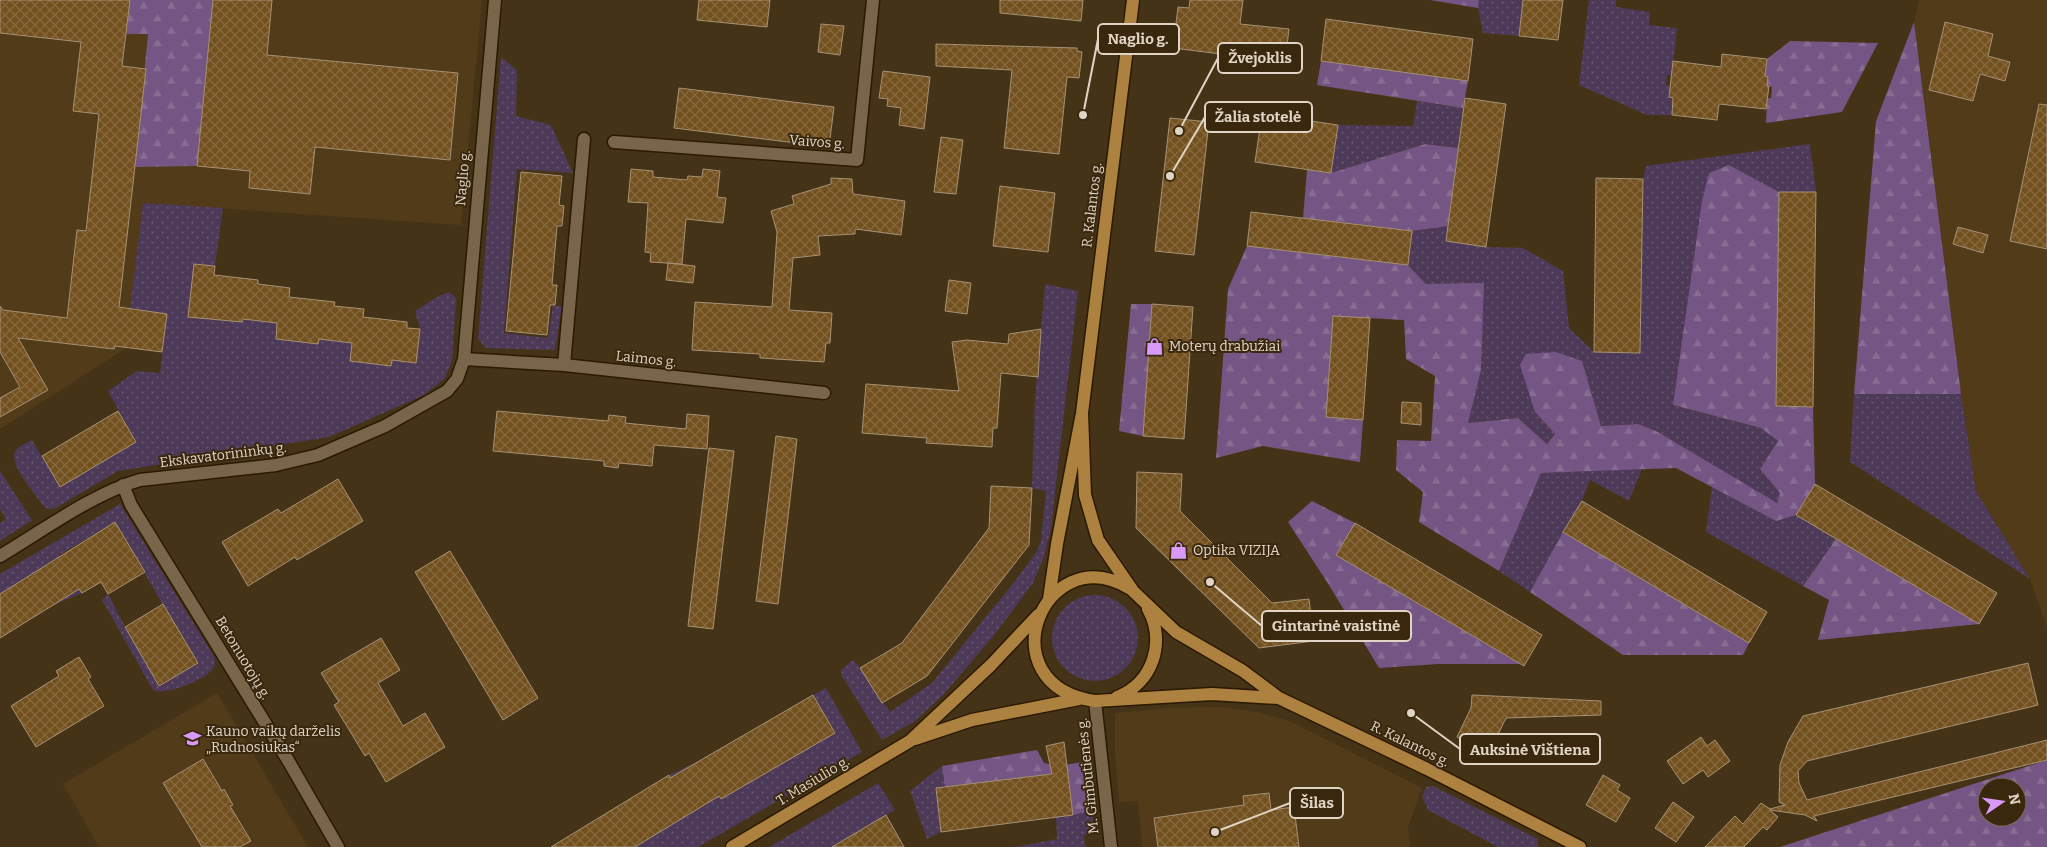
<svg xmlns="http://www.w3.org/2000/svg" width="2047" height="847" font-family="Bitter,serif">
	<defs>
		<pattern id="grass-dots" width="8" height="8" patternUnits="userSpaceOnUse" patternTransform="scale(1.25)"><rect width="8" height="8" fill="#4d3958"/><path d="M2 2h.1M6 6h.1" fill="none" stroke="#66556e" stroke-width="1.8" stroke-linecap="round"/></pattern>
		<pattern id="forest-firs" width="22" height="20" patternUnits="userSpaceOnUse" patternTransform="scale(1.25)"><rect width="22" height="20" fill="#745583"/><path d="M5 1l3.5 6h-7zM16 11l3.5 6h-7z" fill="#886d93"/></pattern>
		<pattern id="building-cross-hatch" width="8" height="8" patternUnits="userSpaceOnUse" patternTransform="scale(1.25)"><rect width="8" height="8" fill="#72511f"/><path d="M0 0l8 8M0 8l8-8" fill="none" stroke="#86693e"/></pattern>
	</defs>
	<rect width="100%" height="100%" fill="#453318"/>
	<!-- built -->
	<path fill="#523b19" d="M0,0H482L461,225L143,203L126,348L0,429Z
		M1919,0H2047V627L2030,579L1976,491L1961,394L1914,22Z
		M217,693L308,847H99L63,784Z
		M1222,707L1257,712L1290,721L1422,788L1408,827L1410,847H1142L1138,801L1119,802L1115,749V713L1170,708Z"/>
	<!-- grass -->
	<path fill="url(#grass-dots)" d="M1479,0H1523L1519,36L1483,33L1478,8Z
		M1589,0H1616V7L1650,12L1649,25L1677,28L1672,75H1667L1666,85L1670,86L1669,97L1673,98L1672,115H1647L1579,85Z
		M501,57L517,70L516,116L551,125L573,173L517,169L504,333L548,338L553,306H562L555,350L486,348L478,339Z
		M1417,101L1463,108L1458,148L1425,144L1331,173L1338,125L1413,126Z
		M1810,144L1816,192H1779L1729,165L1673,405L1761,428L1779,441L1760,469L1780,493L1777,504L1658,432L1638,424L1601,426L1582,361L1535,412L1555,434L1547,444L1518,418L1467,423L1481,370V341L1408,265L1412,231L1448,226L1446,241L1486,247L1523,248L1563,271L1569,328L1594,352L1640,353L1643,179L1646,166Z
		M143,203L223,208L215,266L194,264L191,296L197,318L242,322L243,319L277,323L276,339L317,344L319,339L352,343L350,361L391,366L392,360L416,363L420,329L415,311L437,297L449,292L456,298L452,361L445,378L424,395L329,437L118,471L59,506L53,509L45,508C37,496 3,460 18,448C21,445 28,443 32,440L60,487L136,442L108,391L137,371L160,373L167,314L130,309Z
		M1045,284L1078,291L1051,528L1044,557L1033,583L995,634L943,695L915,721L882,740L842,676L841,670L853,660L860,668L890,712L932,683L1015,581L1037,551L1041,540L1046,491L1032,488L1035,399Z
		M1854,394H1961L1976,491L2030,579L1850,462Z
		M1642,469L1629,501L1590,480L1582,501L1530,592L1499,571L1541,473Z
		M0,471L32,520L0,541V523L6,519L0,509Z
		M1712,487L1776,521L1796,515L1836,539L1803,586L1706,532Z
		M120,504L215,658C215,663 215,666 212,670C203,680 166,696 153,690L102,600L108,594L125,627L159,686L197,664L115,522L59,555L82,593L53,605L34,573L0,594V574Z
		M1052 638a43 43 0 1 1 86 0a43 43 0 1 1-86 0Z
		M826,688L862,752L698,847H635L691,812L669,775L699,761L721,799L835,733L813,695Z
		M942,766L945,787L936,789L941,832L927,839L910,791Z
		M878,783L895,810L832,847H769Z
		M1433,786L1538,839V847H1498L1428,810L1422,797L1426,787Z
		M1093,810L1094,834L1084,835L1085,847H1014L1057,839L1056,817Z"/>
	<!-- forest -->
	<path fill="url(#forest-firs)" fill-rule="evenodd" d="M130,0H213L197,166L135,167L148,34H126Z
		M1430,0H1479L1478,8Z
		M1914,22L1961,394H1854L1876,121Z
		M1790,41L1878,43L1842,112L1766,123L1767,98H1771L1772,87L1767,86L1768,77L1765,76L1767,59Z
		M1321,61L1468,81L1463,108L1317,85Z
		M1425,144L1458,148L1448,226L1412,231L1303,218L1307,170L1331,173Z
		M1729,165L1779,192L1776,406L1813,407L1815,484L1796,515L1776,521L1676,468L1541,473L1499,571L1419,522L1423,492L1396,470L1397,440L1431,441L1435,376L1406,359L1404,320L1333,316L1326,417L1363,420L1360,462L1263,446L1216,458L1228,289L1247,246L1408,265L1426,284L1484,283L1481,370L1468,423L1518,418L1547,444L1555,434L1535,412L1520,365L1526,354L1556,352L1582,361L1601,426L1638,424L1658,432L1777,503L1780,493L1760,469L1778,441L1761,428L1673,405L1702,201L1709,173Z
		M1131,304H1152L1143,436L1119,431Z
		M1312,501L1355,523L1336,555L1520,664H1438L1379,668L1329,585L1288,522Z
		M1563,532L1749,643L1743,655H1623L1530,592Z
		M1836,539L1979,624L1818,640L1829,600L1803,586Z
		M1037,750L1044,763L1058,766L1089,761L1093,810L1073,815L1068,772L945,787L942,766Z
		M2047,758V847H1780L2044,761ZM1987,787H2017V817H1987Z"/>
	<!-- building -->
	<path fill="url(#building-cross-hatch)" stroke="#a79174" d="M0,0H130L122,66L146,69L119,307L167,314L162,352L115,346L114,349L18,338L48,390L0,417V398L20,387L0,352V306L3,310L67,318L77,230L86,231L99,114L73,111L81,42L0,33Z
		M213,0H272L267,55L458,73L450,160L315,147L310,194L249,188L250,171L197,166Z
		M699,0H770L767,27L697,20Z
		M1000,0H1083L1081,21L1000,13Z
		M1190,0H1243L1240,24L1289,29L1285,62L1173,48L1178,7L1189,8Z
		M1523,0H1563L1558,40L1519,36Z
		M1326,19L1473,39L1468,81L1321,61Z
		M1945,22L1993,34L1988,56L2010,62L2005,81L1980,74L1973,101L1929,90Z
		M821,24L844,26L840,55L818,52Z
		M936,44L1077,48V51L1082,52L1079,78L1067,77L1059,154L1004,148L1012,70L936,66Z
		M1722,54L1767,59L1765,76L1768,77L1767,86H1769L1766,109L1719,104L1717,120L1672,115L1673,98L1669,97L1673,61L1721,67Z
		M883,71L930,77L924,129L899,125L901,108L887,106L888,99L879,98Z
		M679,88L834,107L829,147L674,128Z
		M1465,98L1506,104L1486,247L1446,241Z
		M2039,104L2047,105V249L2010,241Z
		M1262,114L1338,125L1331,173L1255,162Z
		M1170,118L1209,122L1194,255L1155,251Z
		M941,137L963,140L956,194L934,192Z
		M631,169L653,171V177L687,180L688,176L702,177L703,169L720,171L717,197L726,198L723,223L686,219L682,264L650,262L651,253L645,252L648,203L628,202Z
		M521,172L562,176L559,205L564,206L562,226H557L552,285H557L555,305H550L547,335L506,331Z
		M831,178L852,179L853,194L905,201L901,235L855,229V234L818,236L820,255L793,258L789,310L832,313L830,343H826L824,362L760,358V354L692,350L695,302L772,307L777,232L771,211L794,204L792,196L831,184Z
		M1596,178L1643,179L1640,353L1594,352Z
		M1000,186L1055,193L1048,252L993,246Z
		M1779,192H1816L1813,407L1776,406Z
		M1251,212L1412,231L1408,265L1247,246Z
		M1958,227L1988,235L1983,253L1953,244Z
		M668,263L695,266L693,283L666,280Z
		M194,264L215,266L214,275L258,280V284L290,288L289,297L335,302L334,306L364,309L363,317L407,322V328L420,329L416,363L392,360L391,366L350,361L352,343L319,339L318,344L276,339L277,323L243,319L242,322L188,317Z
		M949,280L971,283L967,314L945,311Z
		M1152,304L1193,307L1184,439L1143,436Z
		M1333,316L1370,318L1363,420L1326,417Z
		M1041,329L1038,377L1001,373L997,428H993L992,447L926,443L927,438L862,433L866,384L959,391L952,342L967,340L1008,344L1009,334Z
		M1402,402L1421,403V425L1401,423Z
		M118,411L136,442L60,487L42,456Z
		M497,411L608,421L609,415L626,417L625,423L686,429L687,414L709,416L707,449L654,445L652,466L619,463L618,468L604,466V461L493,451Z
		M776,436L797,439L778,604L756,601Z
		M709,448L734,451L713,629L688,626Z
		M1137,472L1182,474L1180,511L1272,603L1309,599L1314,641L1259,648L1136,528Z
		M338,479L363,521L297,560L295,557L248,586L222,542L278,509L281,513Z
		M1815,484L1997,593L1979,624L1796,515Z
		M991,486L1032,488L1029,545L927,676L882,703L860,668L902,643L989,528Z
		M1582,501L1767,612L1749,643L1563,532Z
		M115,522L145,572L108,594L101,582L82,593L79,589L0,638V594Z
		M1355,523L1542,635L1524,666L1336,555Z
		M450,551L538,698L503,720L415,572Z
		M163,604L198,663L159,686L125,627Z
		M381,638L400,670L378,683L403,726L425,713L445,747L386,782L369,753L365,756L334,705L339,702L321,673Z
		M79,657L91,677L88,679L104,706L36,747L11,706L59,676L56,671Z
		M2028,663L2038,705L1807,761L1798,771L1799,783L1807,800L2047,740V760L1814,816L1817,821L1805,815L1770,810L1778,817L1767,830L1763,827L1744,847H1705L1735,816L1743,824L1761,803L1770,809L1785,805L1779,802L1780,765L1788,742L1803,716Z
		M813,695L835,733L721,799L719,796L635,847H551L669,775L670,778Z
		M1472,695L1601,701V715L1506,718L1489,753L1457,737L1471,708Z
		M1701,737L1707,746L1715,740L1730,761L1708,777L1703,770L1683,784L1667,761Z
		M1064,742L1073,815L941,832L936,788L1052,774L1046,746Z
		M203,759L222,791L224,789L233,805L230,806L251,841L240,847H202L163,783Z
		M1603,775L1620,785L1617,790L1630,798L1616,822L1586,805Z
		M1269,793L1271,810L1294,807L1299,847H1158L1154,818L1244,805L1243,796Z
		M1673,802L1694,817L1676,842L1655,828Z
		M886,815L904,847H832Z"/>
	<g fill="none" stroke-linecap="round" stroke-linejoin="round">
		<defs>
			<path id="minor" d="M614,142L857,160L873,0
				M464,359L564,365L824,393
				M564,365L584,139
				M123,485L131,505L289,762L338,847
				M0,556C42,531 94,493 140,480L276,465L318,455L385,426L447,391L457,379L464,359L495,0
				M1095,701L1111,847"/>
			<path id="primary" d="M1082,413L1085,495L1098,540L1133,591L1176,632L1243,671L1279,698L1427,769L1580,847
				M1129,588C1043,537 985,685 1095,701L1212,694L1278,698
				M1049,599L1057,544L1082,413L1133,0
				M1117,697C1153,683 1166,642 1148,609
				M915,739L972,720L1079,699
				M732,847L910,741L991,665L1038,615"/>
		</defs>
		<!-- minor casing -->
		<use href="#minor" stroke="#2b1a01" stroke-width="15"/>
		<!-- primary casing -->
		<use href="#primary" stroke="#2b1a01" stroke-width="15"/>
		<!-- minor -->
		<use href="#minor" stroke="#796549" stroke-width="12"/>
		<!-- primary -->
		<use href="#primary" stroke="#ad8241" stroke-width="12"/>
	</g>
	<!-- icons -->
	<defs>
		<symbol id="shop-bare" viewBox="-9 -9 18 18"><path d="M-5-2.5h2.3a2.7 3.5 0 0 1 5.4 0H5L5.5 6h-11ZM-1.5-2.5h3a1.5 2.3 0 0 0-3 0Z" fill="#d99af7" stroke="#3a280e" stroke-width="2.5" paint-order="stroke"/></symbol>
		<symbol id="school-bare" viewBox="-9 -9 18 18"><path d="M0-5L7-2L0 1L-7-2ZM-4 1L0 2.5L4 1V4Q0 6-4 4Z" fill="#d99af7" stroke="#3a280e" stroke-width="2.5" paint-order="stroke"/></symbol>
	</defs>
	<g fill-rule="evenodd">
		<use href="#shop-bare" x="1142" y="334" width="25" height="25"/>
		<use href="#shop-bare" x="1166" y="538" width="25" height="25"/>
		<use href="#school-bare" x="180" y="726" width="25" height="25"/>
	</g>
	<g text-anchor="middle" dominant-baseline="central" stroke-width="4" stroke-linejoin="round" paint-order="stroke">
		<!-- street labels -->
		<g font-size="14" fill="#e0d4c5" stroke="#3a280e">
			<text transform="translate(817 142) rotate(4)">Vaivos g.</text>
			<text transform="translate(463 178) rotate(-85)">Naglio g.</text>
			<text transform="translate(1092 205) rotate(-83)">R. Kalantos g.</text>
			<text transform="translate(646 359) rotate(6)">Laimos g.</text>
			<text transform="translate(223 455) rotate(-7)">Ekskavatorininkų g.</text>
			<text transform="translate(243 658) rotate(59)">Betonuotojų g.</text>
			<text transform="translate(1410 744) rotate(26)">R. Kalantos g.</text>
			<text transform="translate(1088 776) rotate(-96)">M. Gimbutienės g.</text>
			<text transform="translate(813 781) rotate(-31)">T. Masiulio g.</text>
		</g>
		<!-- poi labels -->
		<g font-size="14" fill="#e0d4c5" stroke="#3a280e" text-anchor="start">
			<text x="1169" y="346">Moterų drabužiai</text>
			<text x="1193" y="550">Optika VIZIJA</text>
			<text x="206" y="731">Kauno vaikų darželis<tspan x="206" dy="16">„Rudnosiukas“</tspan></text>
		</g>
	</g>
	<!-- callouts -->
	<path fill="none" stroke="#e0d4c5" stroke-width="2" d="M1083 115L1098 39M1179 131L1218 58M1170 176L1205 117M1210 582L1262 626M1411 713L1460 749M1215 832L1290 803"/>
	<g fill="#e0d4c5" stroke="#3a280e" stroke-width="2">
		<circle cx="1083" cy="115" r="5"/>
		<circle cx="1179" cy="131" r="5"/>
		<circle cx="1170" cy="176" r="5"/>
		<circle cx="1210" cy="582" r="5"/>
		<circle cx="1411" cy="713" r="5"/>
		<circle cx="1215" cy="832" r="5"/>
	</g>
	<g fill="#3a280e" stroke="#e0d4c5" stroke-width="2">
		<rect x="1098" y="24" width="81" height="30" rx="5"/>
		<rect x="1218" y="43" width="84" height="30" rx="5"/>
		<rect x="1205" y="102" width="107" height="30" rx="5"/>
		<rect x="1262" y="611" width="149" height="30" rx="5"/>
		<rect x="1460" y="734" width="140" height="30" rx="5"/>
		<rect x="1290" y="788" width="53" height="30" rx="5"/>
	</g>
	<g font-size="15" text-anchor="middle" font-weight="bold" fill="#e0d4c5">
		<text x="1138" y="44">Naglio g.</text>
		<text x="1260" y="63">Žvejoklis</text>
		<text x="1258" y="122">Žalia stotelė</text>
		<text x="1336" y="631">Gintarinė vaistinė</text>
		<text x="1530" y="755">Auksinė Vištiena</text>
		<text x="1317" y="808">Šilas</text>
	</g>
	<!-- north arrow -->
	<g transform="translate(2002 802) rotate(77)"><circle r="24" fill="#3a280e" stroke="#7c6d57"/>
	<path d="M0-4L9 19L0 12L-9 19Z" fill="#d99af7"/>
	<text y="-8" font-size="14" font-weight="bold" text-anchor="middle" fill="#e0d4c5">N</text>
	</g>
</svg>
